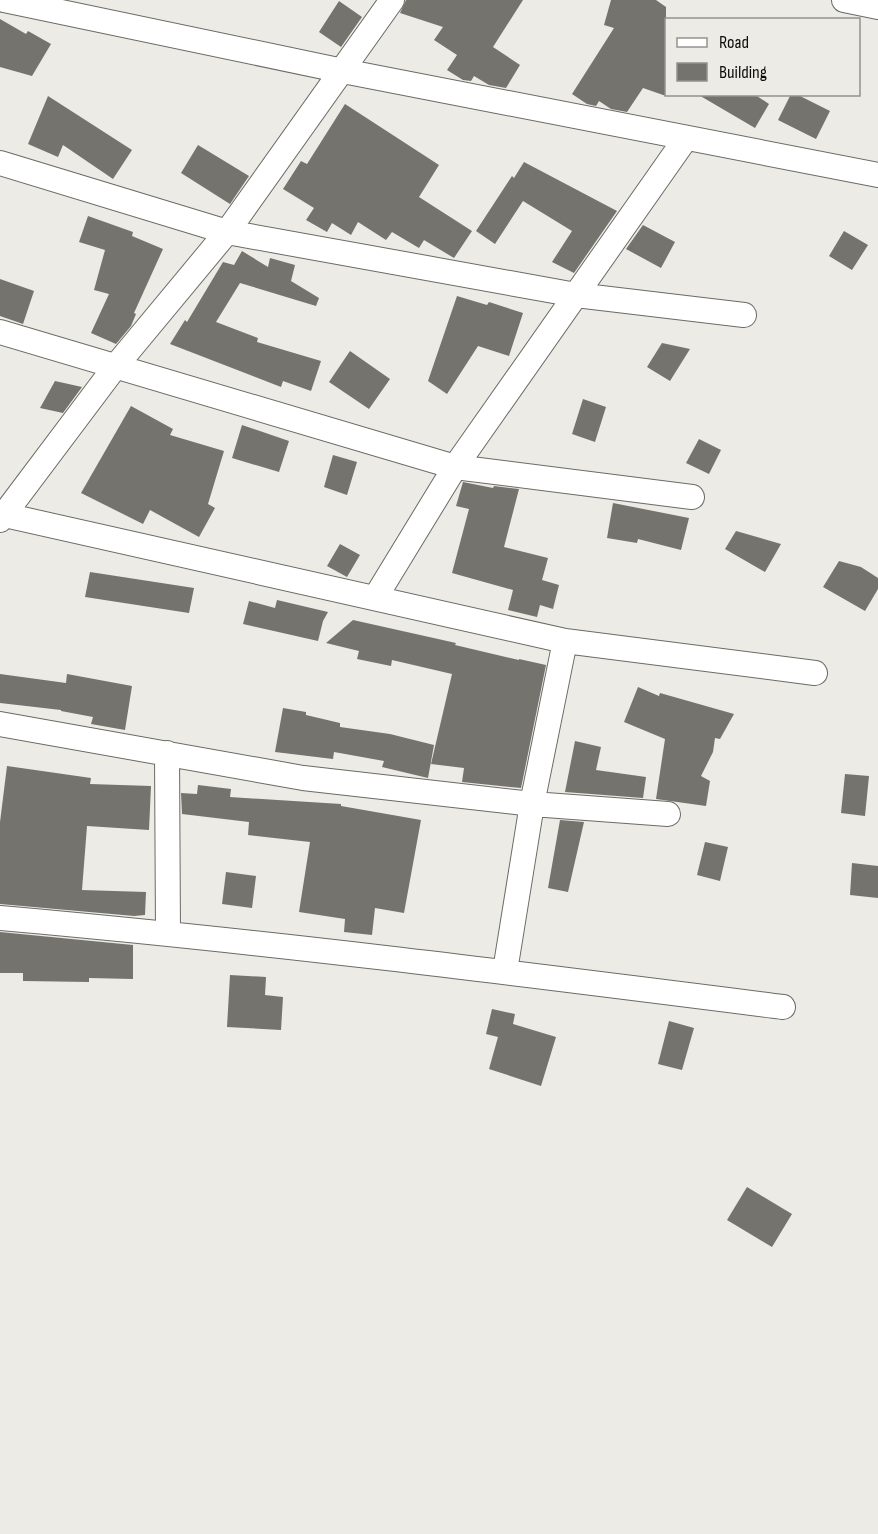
<svg xmlns="http://www.w3.org/2000/svg" width="878" height="1534" font-family="'Sofia Sans Condensed',sans-serif">
	<rect width="100%" height="100%" fill="#edebe6"/>
	<!-- building -->
	<path fill="#75736e" d="M406,0H523L493,47L520,65L506,88L489,85L474,76L471,81L463,80L447,70L457,55L434,40L443,27L400,13Z
		M611,0H656L666,7V96L643,88L627,112L611,109L599,101L596,106L587,104L572,94L614,28L604,25Z
		M339,1L362,17L341,47L319,32Z
		M0,19L26,34L28,31L51,44L32,76L0,67Z
		M697,94H754L769,104L755,128Z
		M791,94H796L830,111L816,139L778,120Z
		M48,96L132,150L113,179L63,145L58,157L28,144Z
		M345,104L439,165L419,197L472,231L454,258L424,240L419,248L392,232L386,240L358,222L351,235L332,223L327,232L306,220L314,208L283,189L301,161L307,164Z
		M198,145L249,176L230,204L181,173Z
		M524,162L617,211L574,273L552,262L572,231L523,201L495,244L476,231L512,176L514,178Z
		M88,216L133,232L132,236L163,249L134,313L136,314L131,326L116,344L91,333L109,294L94,290L105,250L79,242Z
		M643,225L675,242L661,268L626,249Z
		M844,231L868,245L852,270L829,256Z
		M242,251L268,267L270,258L295,265L291,281L319,298L316,306L240,283L216,322L258,338L257,342L321,361L311,391L283,381L281,387L170,344L185,320L187,322L223,262L234,265Z
		M0,279L34,291L23,324L0,316Z
		M457,296L487,305L489,302L523,313L509,356L478,346L447,394L428,381Z
		M662,343L690,349L670,381L647,367Z
		M350,351L390,379L369,409L329,382Z
		M55,381L82,387L63,413L40,408Z
		M583,399L606,407L595,442L572,434Z
		M131,406L173,429L170,435L224,451L208,504L215,508L199,537L150,510L143,524L81,493Z
		M242,425L289,441L279,472L232,458Z
		M699,439L721,450L709,474L686,463Z
		M333,455L357,462L347,495L324,487Z
		M463,482L493,488L494,486L519,489L504,547L548,558L542,580L559,585L553,609L540,605L537,617L508,610L513,590L452,573L469,509L456,506Z
		M613,503L689,518L681,550L638,539L637,543L607,538Z
		M736,531L781,544L765,572L725,549Z
		M340,544L360,555L347,577L327,566Z
		M839,561L861,567L878,578V589L865,611L823,587Z
		M90,572L194,588L189,613L85,597Z
		M277,600L328,612L323,621L318,641L243,624L249,601L275,608Z
		M353,620L456,643L455,645L519,660V659L546,665L521,788L462,782L464,768L431,764L452,674L392,660L391,666L357,659L359,651L326,643Z
		M0,674L66,683L67,674L132,686L125,730L91,724L93,717L61,711V710L0,703Z
		M638,687L659,696L660,693L734,714L720,739L715,738L713,752L701,776L710,781L706,806L656,799L665,739L624,722Z
		M283,708L306,712V715L340,723V727L390,734L434,745L428,778L382,767L384,761L334,752L333,759L275,752Z
		M575,741L601,747L596,770L646,777L643,798L565,792Z
		M7,766L91,778L90,784L151,786L149,830L87,826L82,890L146,892L145,915L134,916L0,904V822Z
		M845,774L869,776L865,816L841,813Z
		M198,785L231,789L230,797L341,804V806L421,820L404,913L375,908L372,935L344,932L345,919L299,912L310,842L248,835L249,822L182,814L181,793L197,794Z
		M560,820L584,822L568,892L548,888Z
		M705,842L728,847L720,881L697,875Z
		M852,863L878,866V898L850,895Z
		M226,872L256,876L252,908L222,904Z
		M0,932L133,945V979L89,978V982L23,981V973H0Z
		M230,975L266,977L265,995L283,997L281,1030L227,1027Z
		M492,1009L515,1014L513,1024L556,1037L541,1086L489,1069L498,1037L486,1034Z
		M669,1021L694,1028L682,1070L658,1064Z
		M747,1187L792,1214L772,1247L727,1220Z"/>
	<g fill="none" stroke-linecap="round" stroke-linejoin="round">
		<defs>
			<path id="minor" d="M4,0L343,71L878,175
				M844,0L878,7
				M0,163L227,232L576,295L744,315
				M0,332L455,467L692,497
				M0,514L565,641L815,673
				M0,520L115,367L227,232L392,0
				M375,598L455,467L686,138
				M0,724L303,778L532,804L668,814
				M167,753L168,933
				M0,918C262,941 522,974 783,1007
				M505,971L532,804L565,641"/>
		</defs>
		<!-- minor casing -->
		<use href="#minor" stroke="#6b6a65" stroke-width="26"/>
		<!-- minor -->
		<use href="#minor" stroke="#fff" stroke-width="24"/>
	</g>
	<!-- legend -->
	<rect x="665" y="18" width="195" height="78" fill="#edebe6" stroke="#94928e" stroke-width="1.5"/>
	<rect x="677" y="38" width="30" height="9" fill="#ffffff" stroke="#94928e" stroke-width="1.5"/>
	<text x="719" y="48" font-size="18" fill="#0e0d0b">Road</text>
	<rect x="677" y="63" width="30" height="18" fill="#75736e" stroke="#94928e" stroke-width="1.5"/>
	<text x="719" y="78" font-size="18" fill="#0e0d0b">Building</text>
</svg>
